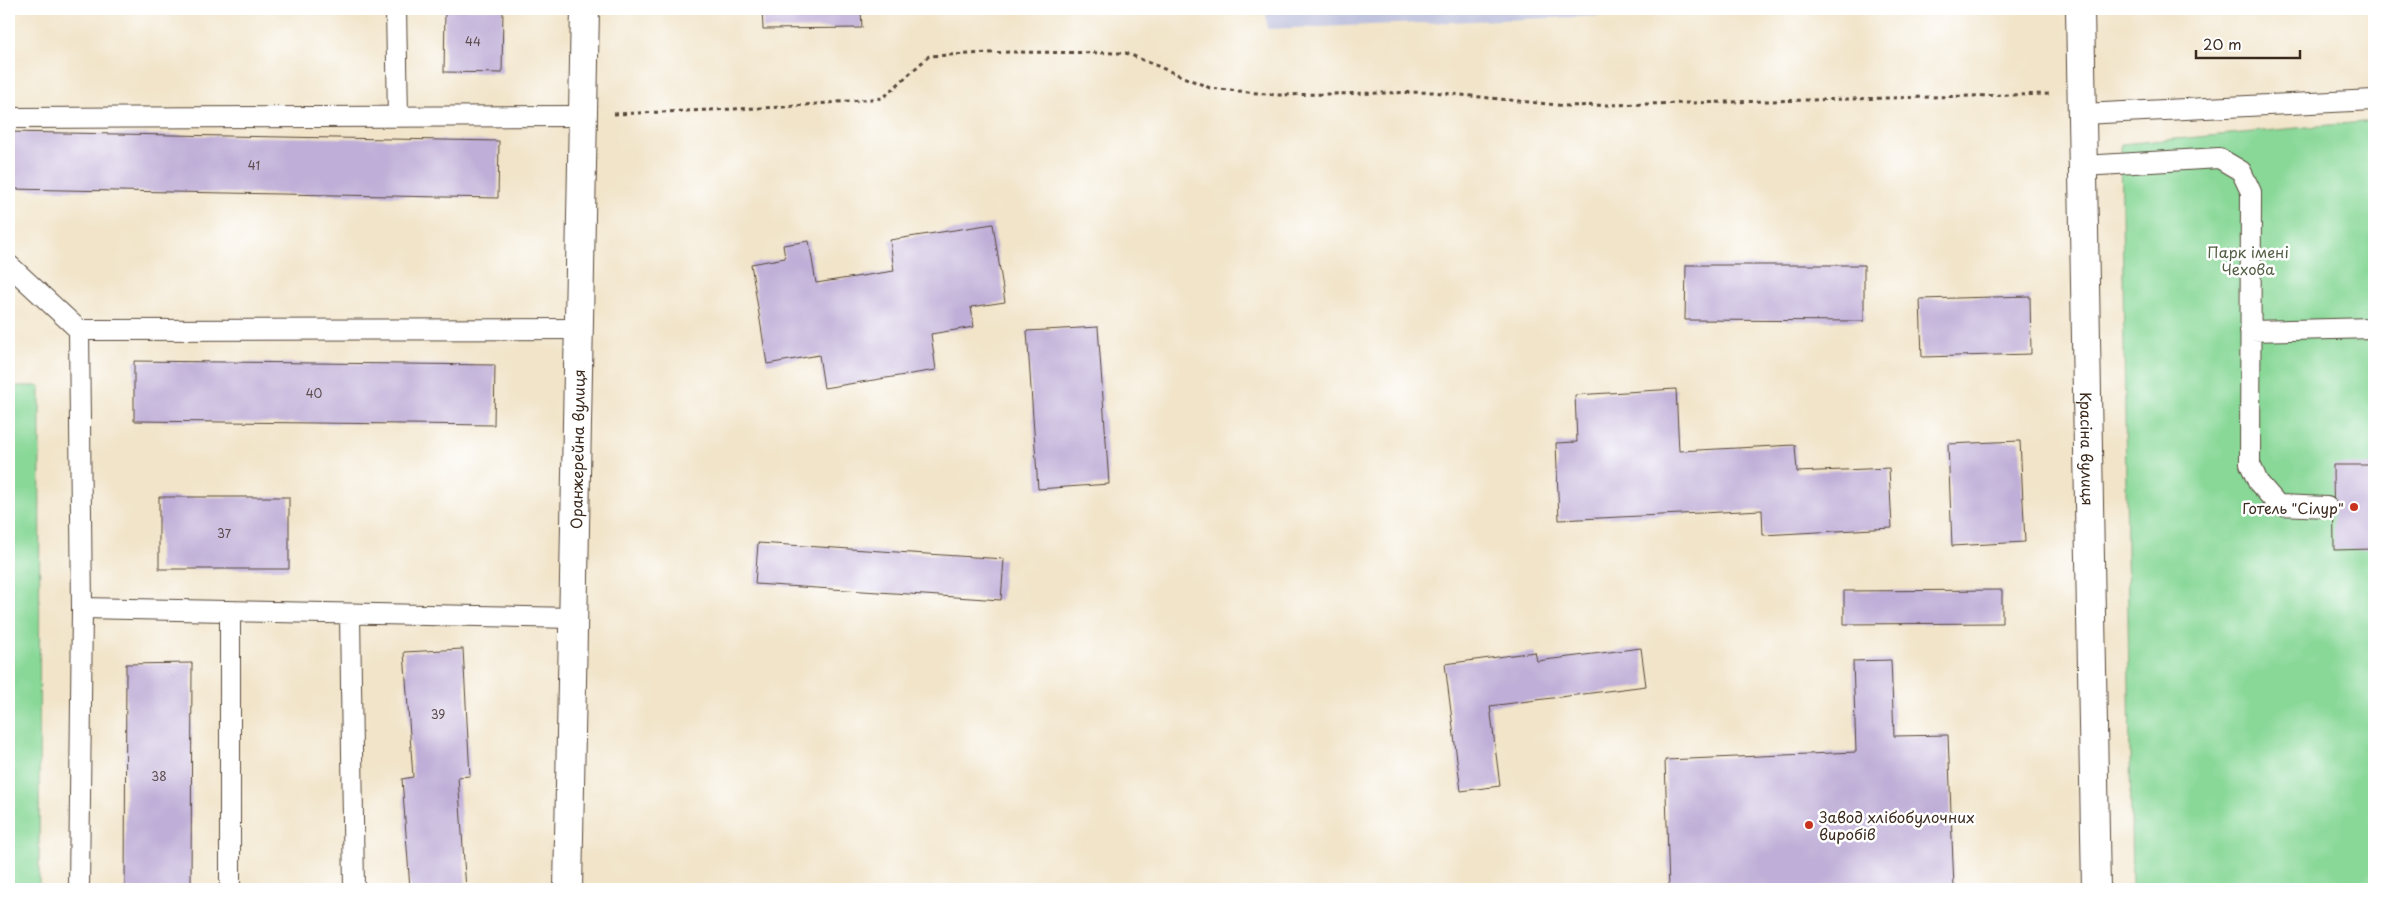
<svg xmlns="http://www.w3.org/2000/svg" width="2383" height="898" font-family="'Playpen Sans',sans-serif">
	<rect width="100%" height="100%" fill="#fff"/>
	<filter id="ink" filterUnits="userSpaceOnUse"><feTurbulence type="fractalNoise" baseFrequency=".02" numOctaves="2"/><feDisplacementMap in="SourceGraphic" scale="10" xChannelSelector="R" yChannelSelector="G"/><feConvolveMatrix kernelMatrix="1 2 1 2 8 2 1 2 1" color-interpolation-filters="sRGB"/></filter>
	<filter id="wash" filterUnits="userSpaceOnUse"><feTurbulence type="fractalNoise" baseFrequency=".0096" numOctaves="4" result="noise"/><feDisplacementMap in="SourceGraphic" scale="20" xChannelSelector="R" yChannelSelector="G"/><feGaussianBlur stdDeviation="1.12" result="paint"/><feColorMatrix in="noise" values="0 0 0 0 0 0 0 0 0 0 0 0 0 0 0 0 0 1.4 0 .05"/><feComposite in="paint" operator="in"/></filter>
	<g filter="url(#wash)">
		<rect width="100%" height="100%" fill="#f1e4c9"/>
		<!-- industrial -->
		<path fill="#bfc2dd" d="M1266,9H1782L1267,29Z"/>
		<!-- green -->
		<path fill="#89d898" stroke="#62815b" d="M2374,121V889H2132L2121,144Z
			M9,386H40L39,889H9Z"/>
		<g id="blocks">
			<!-- building -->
			<path fill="#bfaed7" d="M445,9H503L502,73L444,72Z
				M762,9H861L862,28L763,29Z
				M9,132L499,141L498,198L9,189Z
				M993,224L1005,302L971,307L974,327L931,334L936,370L824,388L819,355L767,364L751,264L785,258L783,245L809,241L816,283L894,271L890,240Z
				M1686,265H1864V321L1685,320Z
				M2030,296L2031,354L1922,357L1920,299Z
				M1098,327L1109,484L1038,489L1027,331Z
				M134,361L495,365L494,425L134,421Z
				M1676,389L1679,451L1795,445L1797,472L1889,468L1892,528L1763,535L1762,510L1559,520L1556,443L1577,442L1575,395Z
				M2020,441L2025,542L1952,546L1948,444Z
				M2333,465H2374V549L2334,550Z
				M159,497H289V569H159Z
				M758,543L1004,559L1001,600L755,584Z
				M2002,590V623L1844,624V591Z
				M1641,648L1646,686L1490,706L1500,786L1461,791L1445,664L1535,652L1537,661Z
				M463,649L470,776L458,777L466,889H410L402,779L413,777L404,652Z
				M1891,660L1894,736L1948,735L1954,889H1669L1665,760L1856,752L1853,661Z
				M192,663L191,889H125L126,664Z"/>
		</g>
	</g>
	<g filter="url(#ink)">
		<use href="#blocks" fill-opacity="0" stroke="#564638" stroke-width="1"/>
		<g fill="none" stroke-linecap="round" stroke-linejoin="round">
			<defs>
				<path id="lane" d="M396,9L398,116
					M2082,114L2374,100
					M9,118L583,116
					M2083,166L2219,158L2241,171L2251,192L2250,464L2258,482L2278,505L2327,507
					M9,265L79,330L579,329
					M79,330L82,608L573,618
					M2250,331L2374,328
					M230,612V889
					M350,615L354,889
					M79,889L82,608"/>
				<g id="street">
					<path id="s1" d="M2080,9L2096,889"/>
					<path id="s2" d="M568,889L585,9"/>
				</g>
			</defs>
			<!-- lane casing -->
			<use href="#lane" stroke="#564638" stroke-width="22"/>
			<!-- street casing -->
			<use href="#street" stroke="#564638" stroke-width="30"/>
			<!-- path -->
			<path stroke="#564638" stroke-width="3" stroke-dasharray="4 4" stroke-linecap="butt" d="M614,114L783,107L883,98L929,56L1009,52L1126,53L1210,88L1276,95L1433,92L1567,106L2051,94"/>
			<!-- lane -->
			<use href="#lane" stroke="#fff" stroke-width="20"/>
			<!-- street -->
			<use href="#street" stroke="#fff" stroke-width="28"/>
		</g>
	</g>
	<!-- markers -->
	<g fill="#c8321e" stroke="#fff" stroke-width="2">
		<circle cx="2354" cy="507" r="5"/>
		<circle cx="1809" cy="825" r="5"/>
	</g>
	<g text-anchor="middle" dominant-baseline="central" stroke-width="5" stroke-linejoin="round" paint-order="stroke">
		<!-- number labels -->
		<g font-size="12" fill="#5c4b4c">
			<text x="473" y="41">44</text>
			<text x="254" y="165">41</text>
			<text x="314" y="393">40</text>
			<text x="224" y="533">37</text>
			<text x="438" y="714">39</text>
			<text x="159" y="776">38</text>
		</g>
		<!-- park labels -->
		<g font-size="15" fill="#525e43" stroke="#fff">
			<text x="2248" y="251">Парк імені<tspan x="2248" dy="17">Чехова</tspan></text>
		</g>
		<!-- street labels -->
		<g font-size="15" fill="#3b2a1e" stroke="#fff">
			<text stroke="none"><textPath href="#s2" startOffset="440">Оранжерейна вулиця</textPath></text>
			<text stroke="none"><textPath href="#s1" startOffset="440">Красіна вулиця</textPath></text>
		</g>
		<!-- poi labels -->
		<g font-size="15" fill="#3b2a1e" stroke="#fff" text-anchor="end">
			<text x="2344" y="507">Готель "Сілур"</text>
			<text x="1819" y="816" text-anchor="start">Завод хлібобулочних<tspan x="1819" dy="17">виробів</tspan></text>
		</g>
	</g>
	<!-- margin -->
	<rect width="2383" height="898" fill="none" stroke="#fff" stroke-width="30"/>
	<!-- scale -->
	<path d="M2196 50v8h104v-8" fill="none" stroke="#3b2a1e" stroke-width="2.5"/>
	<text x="2203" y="50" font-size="15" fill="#3b2a1e" stroke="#ffffff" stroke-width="4" paint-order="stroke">20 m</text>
</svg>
